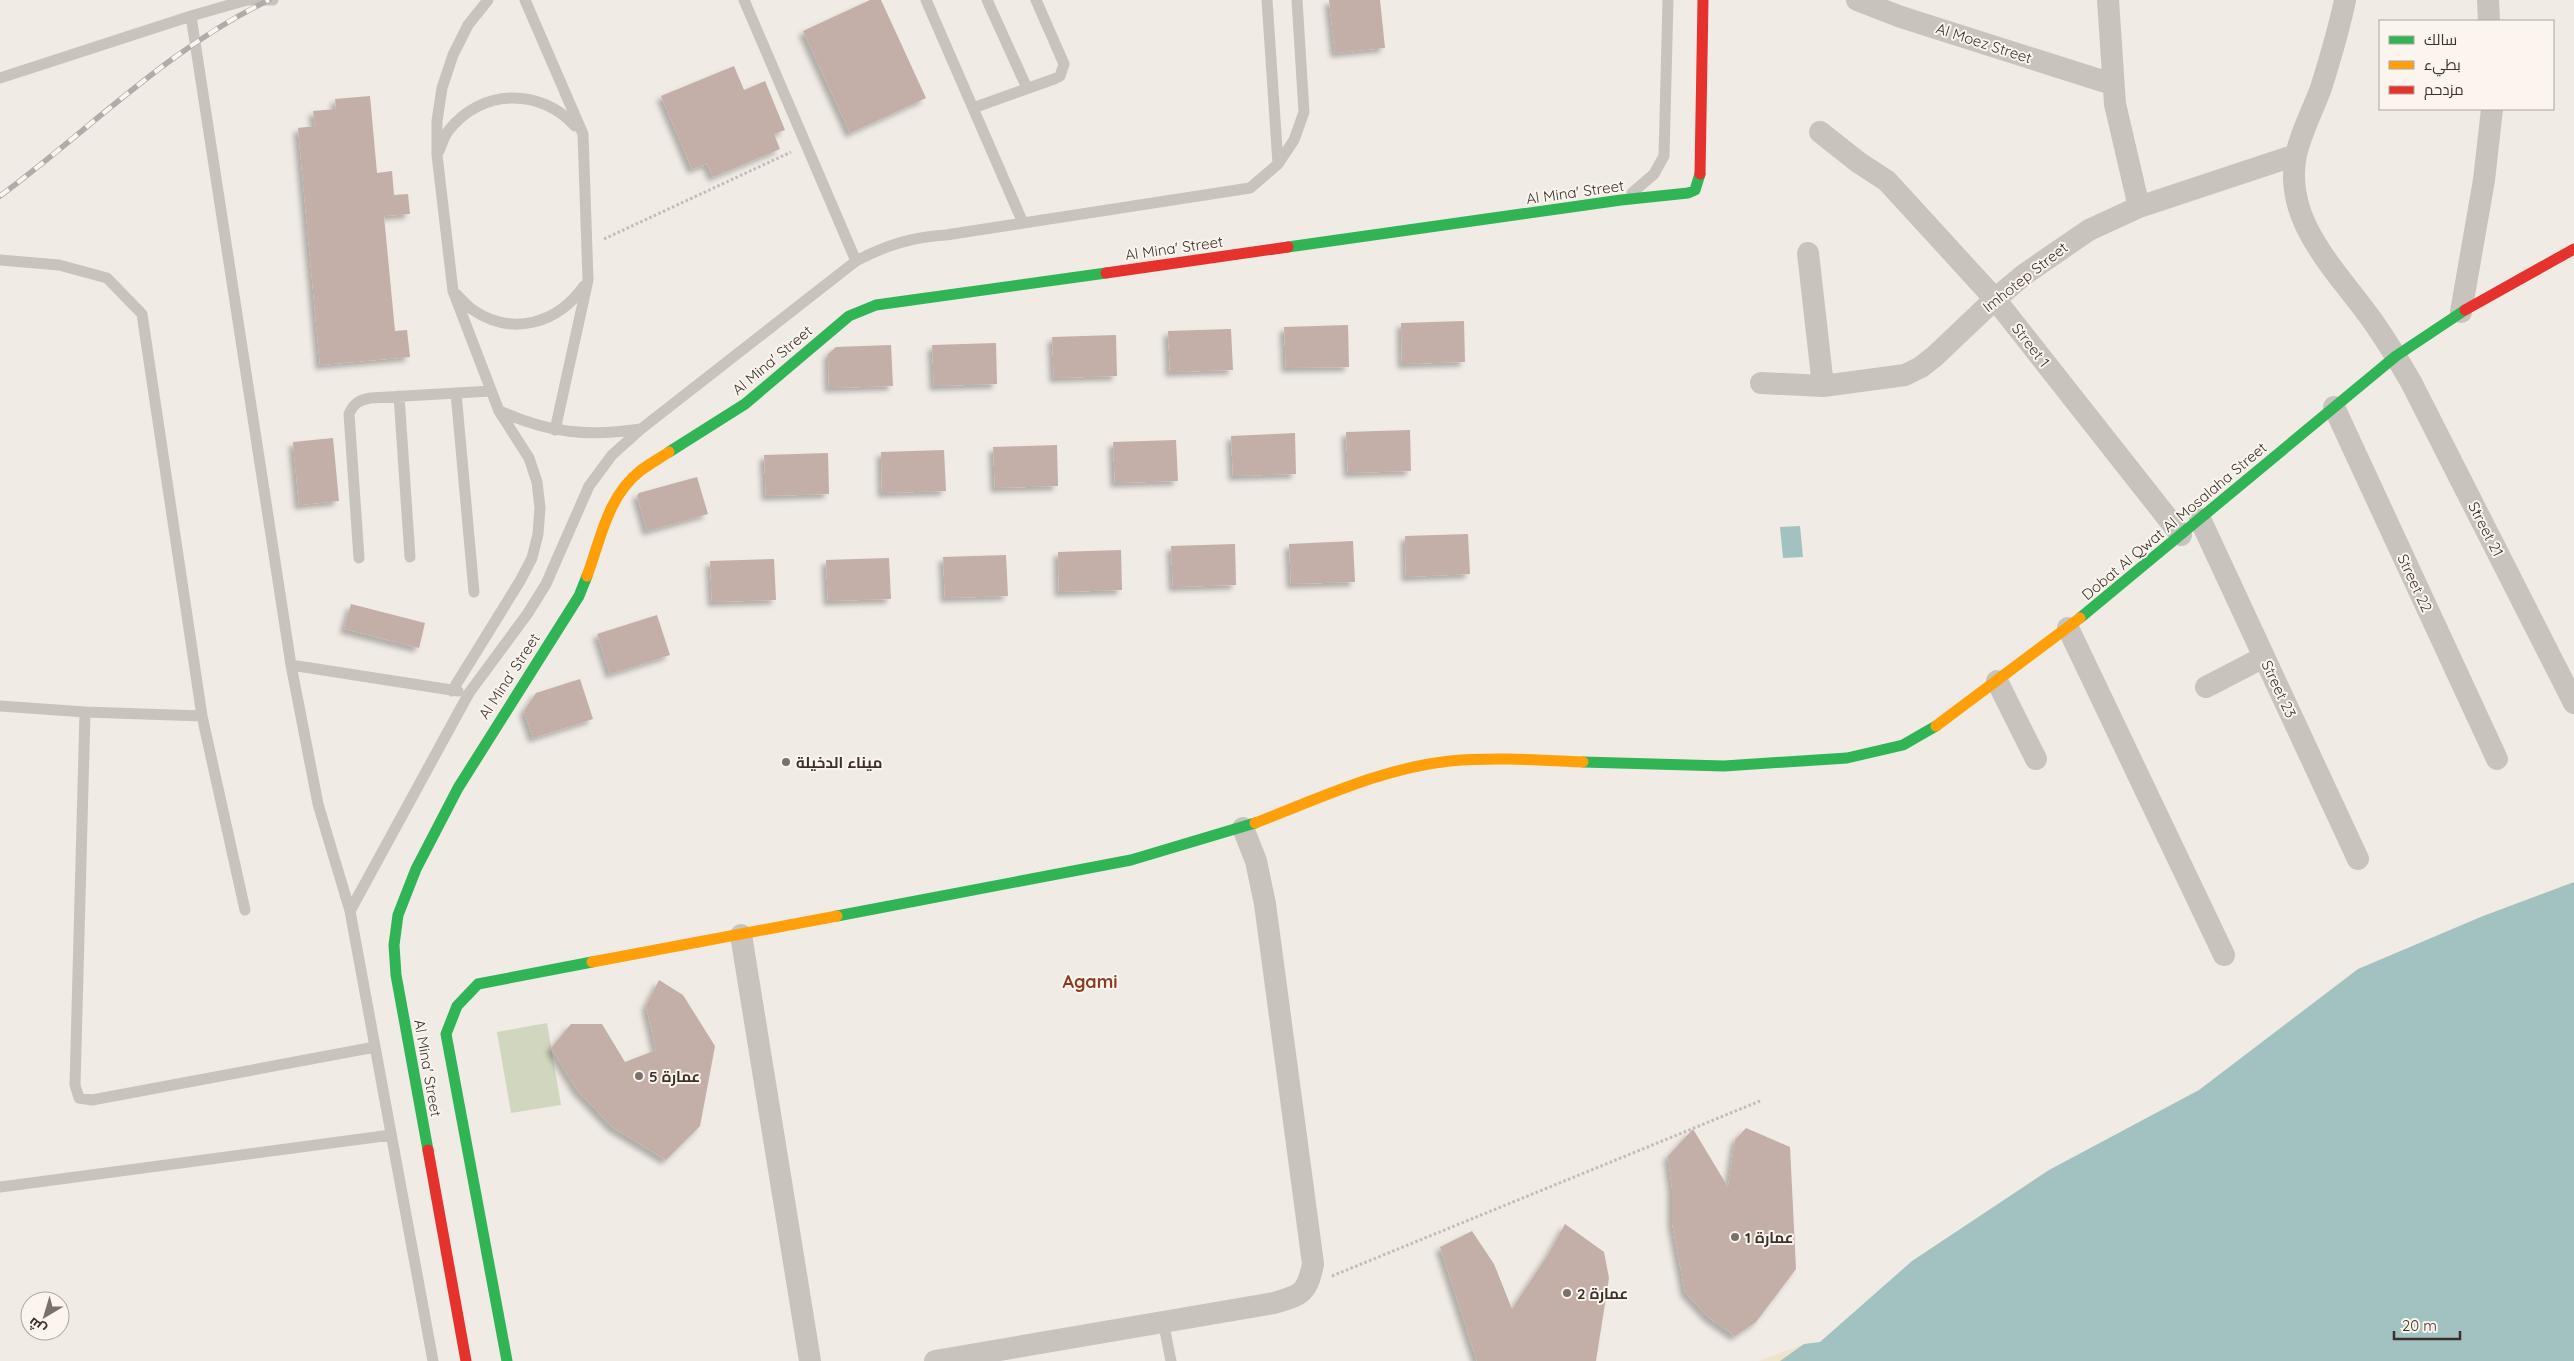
<svg xmlns="http://www.w3.org/2000/svg" width="2574" height="1361" font-family="Quicksand,Cairo,sans-serif">
	<defs>
		<filter id="shadow"><feDropShadow dx="-4.5" dy="4.5" stdDeviation="2.5" flood-color="#0004"/></filter>
	</defs>
	<rect width="100%" height="100%" fill="#f0ebe5"/>
	<!-- green -->
	<path fill="#d1d6bf" d="M547,1023L561,1105L511,1113L497,1032Z"/>
	<!-- sand -->
	<path fill="#efe3cc" d="M1804,1344L1780,1361H1759Z"/>
	<!-- water -->
	<path fill="#a1c2c1" d="M1800,526L1803,557L1783,558L1780,527Z
		M2574,882V1361H1780L1804,1344L1820,1342L1912,1261L2049,1170L2199,1090L2358,969L2483,916Z"/>
	<!-- building -->
	<path fill="#c3afa7" filter="url(#shadow)" d="M870,0H881L926,98L850,133L803,31Z
		M1329,0H1380L1385,48L1335,53Z
		M734,66L744,90L765,81L785,130L774,134L780,149L713,177L707,164L692,169L661,96Z
		M370,96L377,173L392,171L394,195L408,194L410,214L384,216L395,331L407,330L410,357L320,365L298,128L315,126L313,111L336,109L335,99Z
		M1464,321L1465,362L1402,364L1401,323Z
		M1348,325L1349,367L1286,368L1284,327Z
		M1231,329L1233,370L1170,372L1168,331Z
		M1116,335L1117,376L1054,378L1052,337Z
		M996,343L997,384L934,386L932,345Z
		M891,345L893,386L829,388L828,354L836,347Z
		M1410,430L1411,471L1348,473L1346,432Z
		M1295,433L1296,474L1233,476L1231,436Z
		M333,438L339,501L299,505L293,442Z
		M1176,440L1178,481L1115,483L1113,442Z
		M1057,445L1058,486L995,488L993,447Z
		M944,450L946,491L882,493L881,452Z
		M828,453L829,494L766,496L764,455Z
		M697,477L708,514L647,531L637,496L639,493Z
		M1468,534L1470,574L1406,577L1405,536Z
		M1353,541L1355,582L1291,584L1289,544Z
		M1235,544L1236,585L1173,587L1171,546Z
		M1121,550L1122,590L1059,592L1058,552Z
		M1006,555L1008,596L945,598L943,557Z
		M889,558L891,599L828,601L826,560Z
		M774,559L776,600L712,602L710,561Z
		M351,604L425,623L419,648L344,629Z
		M657,615L670,655L610,674L597,634Z
		M580,679L593,719L533,738L524,711L536,693Z
		M659,980L683,995L715,1046L700,1126L666,1160L612,1127L577,1090L551,1048L571,1024H602L625,1062L656,1050L646,1006Z
		M1746,1128L1790,1147L1796,1269L1756,1322L1735,1336L1708,1317L1685,1292L1672,1223V1188L1668,1156L1693,1129L1728,1187L1735,1140Z
		M1565,1224L1604,1252L1609,1278L1596,1361H1477L1440,1247L1472,1231L1494,1264L1512,1309L1549,1253Z"/>
	<g fill="none" stroke-linecap="round" stroke-linejoin="round">
		<!-- path -->
		<path stroke="#c2bbb6" stroke-width="3" stroke-dasharray="2.5 2.5" stroke-linecap="butt" d="M604,239L791,152
			M1332,1276L1760,1101"/>
		<!-- lane -->
		<path stroke="#c9c3be" stroke-width="11" d="M525,0L583,134L588,280L555,430
			M744,0L856,261
			M926,0L1023,223
			M987,0L1027,88
			M1267,0L1278,164
			M191,16L291,665L318,804L350,911L433,1361
			M0,78L191,16L247,0H273
			M973,108L1054,79L1060,76L1064,64L1036,0
			M439,151C442,144 444,136 449,130C481,89 540,87 575,126
			M1632,193L1654,174L1664,156L1668,0
			M0,260L59,265L107,278L142,314L202,716L245,910
			M456,294C461,299 467,306 473,310C513,337 558,323 584,286
			M456,393L474,592
			M399,396L410,557
			M500,411C549,433 588,437 641,429
			M359,558L349,414C354,403 359,400 371,398L491,391
			M291,665L458,691
			M452,691L520,581L532,558L538,534L540,508L537,482L529,458L499,411L453,291L437,155V121L442,88L453,55L468,25L488,0
			M0,706L85,712L202,716
			M85,712L75,1085L79,1098L92,1100L375,1047
			M350,911L469,693L528,613L546,584L589,486L612,455L641,429L856,261C886,245 913,237 946,235L1250,188L1278,164L1294,140L1304,112L1297,0
			M0,1187L391,1135
			M1163,1321L1171,1361"/>
		<!-- street -->
		<path stroke="#c9c3be" stroke-width="22" d="M1857,0L1901,17L2112,84
			M2108,0L2115,104L2139,207
			M2345,0C2339,30 2330,59 2321,88C2313,110 2301,132 2296,155C2283,218 2332,266 2366,312C2383,334 2397,358 2411,382L2574,703
			M2488,0L2489,21
			M1820,132L1858,162L1887,181L1995,299L2181,535
			M1808,253L1823,386
			M2461,312L2484,180L2492,109
			M1761,383L1823,386L1905,375L1921,367L1935,356L1995,299L2025,274L2089,230L2139,207L2296,155
			M2334,407L2497,759
			M2200,519L2358,859
			M2068,628L2224,955
			M1997,681L2036,759
			M2206,687L2264,657
			M741,935L810,1361
			M935,1361L1274,1303C1302,1295 1307,1293 1313,1264L1265,904L1256,861L1243,828"/>
		<!-- fast -->
		<path stroke="#30b455" stroke-width="11" d="M1288,247L1621,200L1688,193L1695,190L1700,174
			M669,452L745,404L849,316L876,305L1106,273
			M2080,618L2396,356L2465,310
			M1583,762L1724,766L1847,758L1903,745L1936,726
			M837,916L1131,860L1255,823
			M428,1150L396,975L394,945L398,915L416,869L458,788L579,596L587,576
			M507,1361L446,1034L457,1006L478,984L592,962"/>
		<!-- slow -->
		<path stroke="#ff9f0a" stroke-width="11" d="M587,576C601,539 607,497 640,471C649,464 660,458 669,452
			M1936,726L2080,618
			M1255,823C1318,799 1382,768 1450,761C1494,757 1539,760 1583,762
			M592,962L837,916"/>
		<!-- jam -->
		<path stroke="#e5322d" stroke-width="11" d="M1700,174L1703,0
			M1106,273L1288,247
			M2465,310L2574,249
			M428,1150L466,1361"/>
		<defs>
			<path id="rail" d="M0,196C89,130 169,48 269,0"/>
		</defs>
		<!-- rail casing -->
		<use href="#rail" stroke="#b1aca8" stroke-width="5.5"/>
		<!-- rail -->
		<use href="#rail" stroke="#fbf5ee" stroke-width="4" stroke-dasharray="11" stroke-linecap="butt"/>
	</g>
	<!-- markers -->
	<g fill="#7a716c" stroke="#fbf5ee" stroke-width="2">
		<circle cx="786" cy="762" r="5"/>
		<circle cx="639" cy="1076" r="5"/>
		<circle cx="1735" cy="1237" r="5"/>
		<circle cx="1567" cy="1293" r="5"/>
	</g>
	<g text-anchor="middle" dominant-baseline="central" stroke-width="4" stroke-linejoin="round" paint-order="stroke">
		<!-- street labels -->
		<g font-size="15" fill="#3b302b" stroke="#fbf5ee">
			<text transform="translate(1984 43) rotate(18)">Al Moez Street</text>
			<text transform="translate(1575 192) rotate(-8)">Al Mina' Street</text>
			<text transform="translate(1174 248) rotate(-8)">Al Mina' Street</text>
			<text transform="translate(2025 277) rotate(-38)">Imhotep Street</text>
			<text transform="translate(2031 345) rotate(52)">Street 1</text>
			<text transform="translate(772 360) rotate(-40)">Al Mina' Street</text>
			<text transform="translate(2174 521) rotate(-40)">Dobat Al Qwat Al Mosalaha Street</text>
			<text transform="translate(2486 529) rotate(63)">Street 21</text>
			<text transform="translate(2415 583) rotate(65)">Street 22</text>
			<text transform="translate(509 676) rotate(-57)">Al Mina' Street</text>
			<text transform="translate(2279 689) rotate(65)">Street 23</text>
			<text transform="translate(428 1068) rotate(80)">Al Mina' Street</text>
		</g>
		<!-- poi labels -->
		<g font-size="15" font-weight="bold" fill="#3b302b" stroke="#fbf5ee" text-anchor="start">
			<text x="796" y="762">ميناء الدخيلة</text>
			<text x="649" y="1076">عمارة 5</text>
			<text x="1745" y="1237">عمارة 1</text>
			<text x="1577" y="1293">عمارة 2</text>
		</g>
		<!-- quarter labels -->
		<g font-size="18" font-weight="bold" fill="#8c3b22" stroke="#fbf5ee">
			<text x="1090" y="981">Agami</text>
		</g>
	</g>
	<!-- legend -->
	<rect x="2379" y="20" width="175" height="90" fill="#fbf5ee" stroke="#aea6a0"/>
	<rect x="2389" y="36" width="25" height="8" fill="#30b455" stroke="#aea6a0"/>
	<text x="2424" y="45" font-size="15" fill="#3b302b">سالك</text>
	<rect x="2389" y="61" width="25" height="8" fill="#ff9f0a" stroke="#aea6a0"/>
	<text x="2424" y="70" font-size="15" fill="#3b302b">بطيء</text>
	<rect x="2389" y="86" width="25" height="8" fill="#e5322d" stroke="#aea6a0"/>
	<text x="2424" y="95" font-size="15" fill="#3b302b">مزدحم</text>
	<!-- north arrow -->
	<g transform="translate(45 1316) rotate(218)"><circle r="24" fill="#fbf5ee" stroke="#aea6a0"/>
	<path d="M0-4L9 19L0 12L-9 19Z" fill="#7a716c"/>
	<text y="-8" font-size="14" font-weight="bold" text-anchor="middle" fill="#3b302b">ش</text>
	</g>
	<!-- scale -->
	<path d="M2394 1331v8h66v-8" fill="none" stroke="#3b302b" stroke-width="2.5"/>
	<text x="2402" y="1331" font-size="15" fill="#3b302b" stroke="#fbf5ee" stroke-width="4" paint-order="stroke">20 m</text>
</svg>
